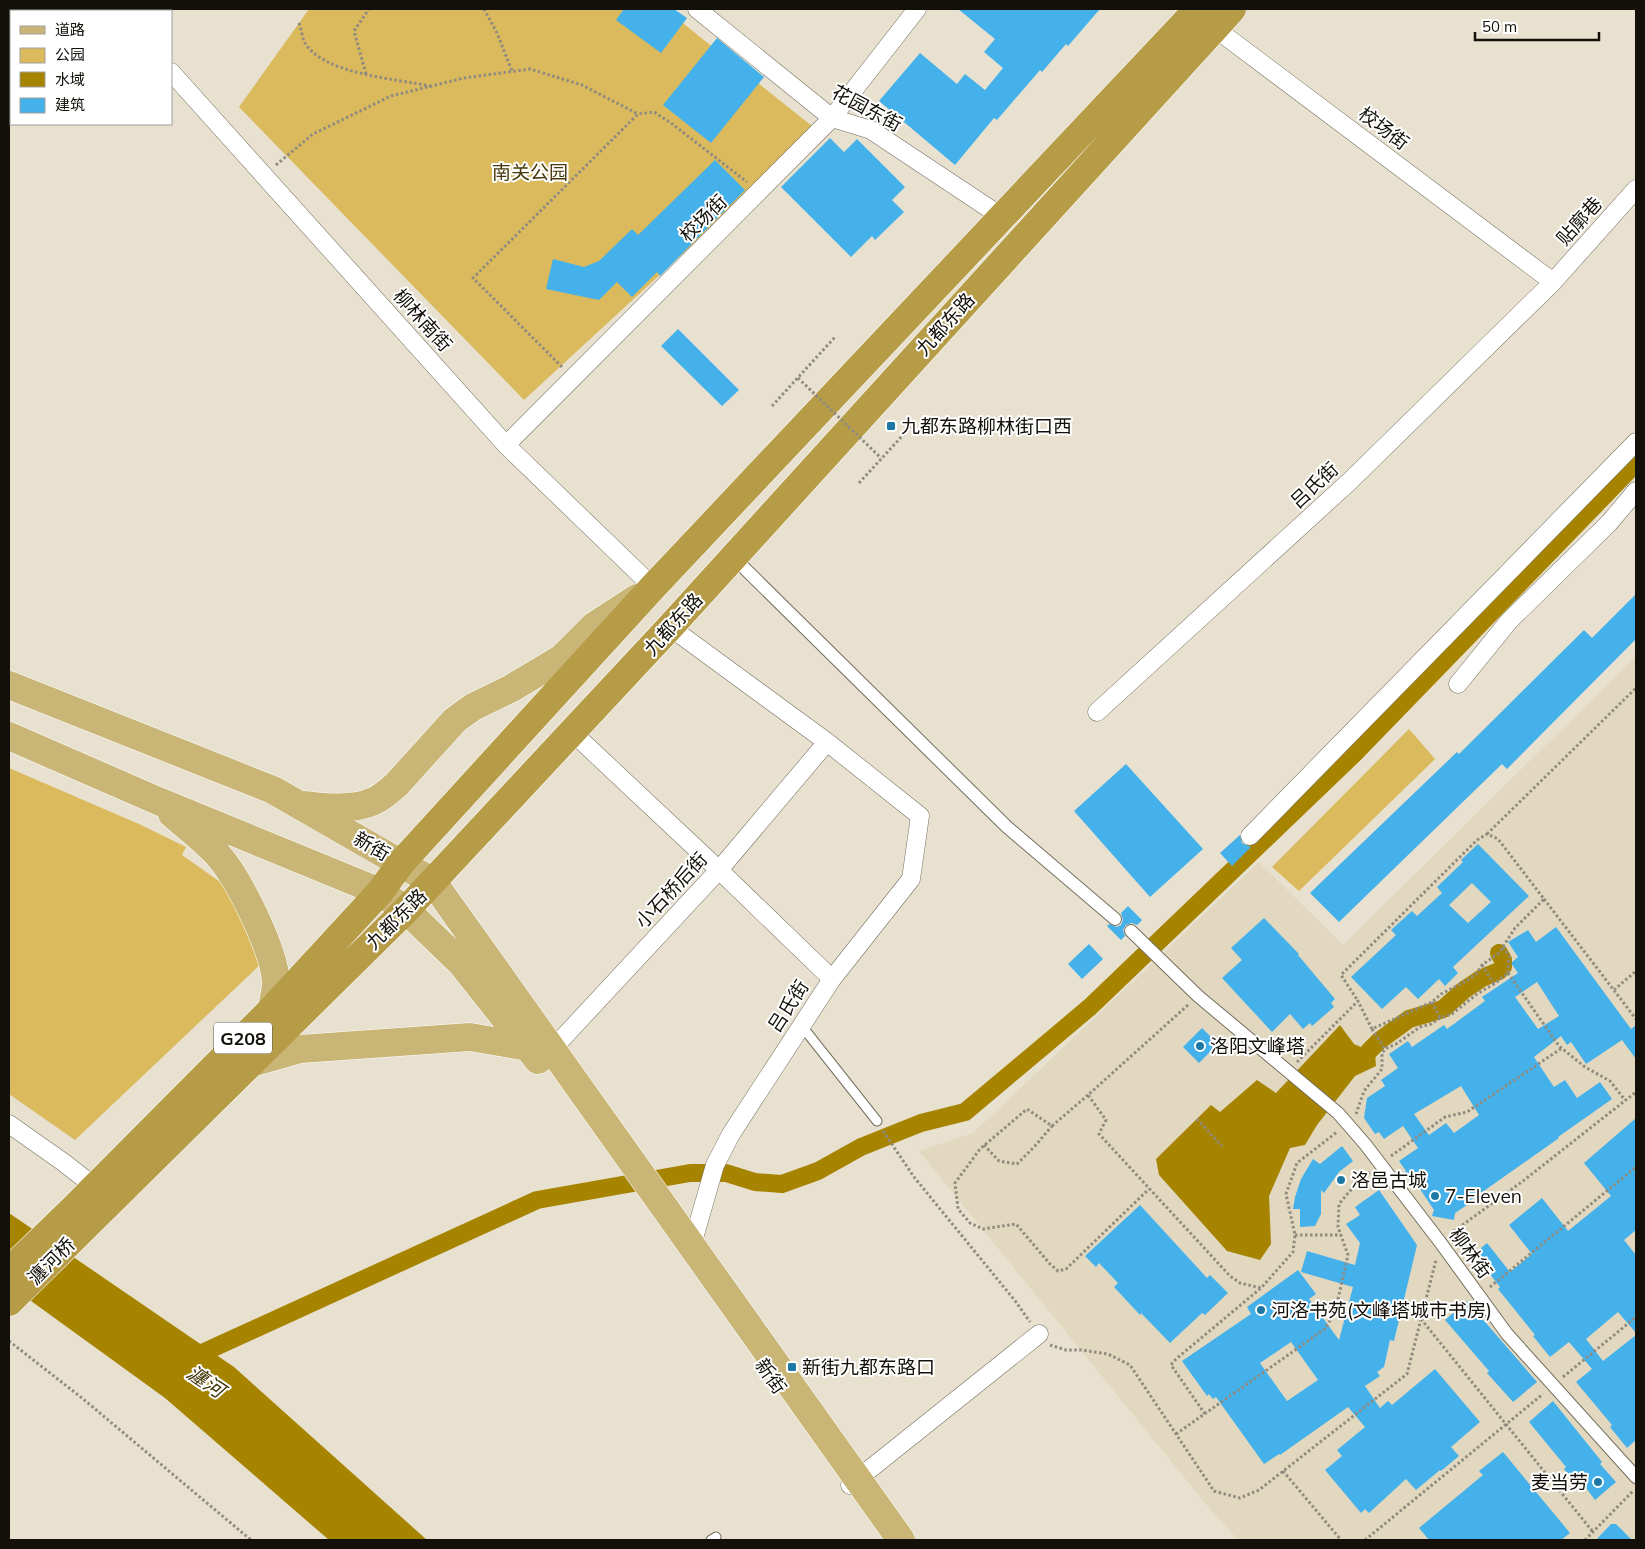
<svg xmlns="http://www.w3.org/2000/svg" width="1645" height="1549" font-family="Mulish,'Noto Sans SC',sans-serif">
	<rect width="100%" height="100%" fill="#e8e1d0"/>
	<!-- built -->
	<path fill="#e1d8bf" d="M1636,656V1540H1238L1204,1502L919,1151L973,1133L1259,862L1343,945Z"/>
	<!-- green -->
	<path fill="#dbba5e" d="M309,9H665L817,130L524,400L239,107Z
		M1409,729L1435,759L1299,891L1272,867Z
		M9,768L139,824L186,847L182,855L233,891L262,963L75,1140L9,1094Z"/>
	<!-- water -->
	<path fill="#a78400" d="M1340,1025L1354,1044L1375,1053L1376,1066L1355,1076L1317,1125L1305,1145L1290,1148L1269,1196L1271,1244L1260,1260L1227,1251L1159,1175L1156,1159L1211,1105L1220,1112L1257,1080L1276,1093Z
		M9,1213L234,1367L427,1540H329L165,1398L9,1285Z"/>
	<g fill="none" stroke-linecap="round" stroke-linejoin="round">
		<!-- canal -->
		<path stroke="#a78400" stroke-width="18" d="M1369,1051L1379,1041L1409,1019L1443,1009L1464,990L1482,978L1499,971L1503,967V960L1499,953
			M189,1359L537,1200L690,1173H726L755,1182L782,1184L818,1171L861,1147L921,1123L965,1112L1090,1007L1355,753L1636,463"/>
	</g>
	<!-- building -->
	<path fill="#44b1eb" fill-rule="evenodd" d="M624,9H674L687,18L661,53L616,20Z
		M958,9H1100L1068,46L1066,44L1042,72L1040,70L997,120L994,118L955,165L879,101L920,53L957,84L965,74L985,90L1003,68L984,52L995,39Z
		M717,38L764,77L711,143L663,105Z
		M830,138L844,152L857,139L905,187L892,200L904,212L875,240L872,236L851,257L781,187Z
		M715,160L745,190L660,276L657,272L632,297L617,282L599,300L546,289L553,259L584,267L599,261L632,229L638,235Z
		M678,329L739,390L722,406L661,346Z
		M1636,594V639L1507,769L1502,764L1339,922L1310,893L1457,752L1459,754L1584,630L1592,638Z
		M1126,764L1203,849L1150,897L1074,811Z
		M1240,835L1242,843L1251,847L1232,866L1220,853Z
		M1478,844L1529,896L1453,967L1458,973L1445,986L1439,979L1418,999L1406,987L1382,1009L1351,977L1396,935L1391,930L1412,911L1417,916L1442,893L1437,887L1463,862L1461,860ZM1472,883L1491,902L1468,923L1449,905Z
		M1128,906L1142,920L1137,925L1132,923L1126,925L1123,930L1125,936L1121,940L1107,926L1109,924L1117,927L1121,925L1123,920L1121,913Z
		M1264,918L1299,954L1298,955L1335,999L1331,1003L1334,1007L1312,1026L1310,1023L1303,1029L1290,1014L1272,1032L1222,978L1242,960L1231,948Z
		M1556,927L1631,1029L1636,1025V1059L1622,1040L1586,1064L1571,1042L1567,1045L1561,1036L1534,1057L1554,1087L1565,1080L1577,1098L1600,1082L1612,1099L1558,1137L1559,1138L1471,1200L1473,1201L1455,1213L1454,1220L1432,1216L1434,1210L1418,1186L1415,1188L1404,1173L1406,1171L1399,1161L1418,1148L1403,1126L1384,1139L1379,1132L1375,1134L1364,1118L1367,1098L1385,1086L1381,1080L1398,1068L1389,1054L1408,1041L1412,1047L1444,1025L1447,1029L1485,1001L1482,997L1518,973L1511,963L1518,957L1508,942L1528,930L1536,942ZM1537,982L1559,1016L1538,1029L1515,997ZM1461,1086L1479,1115L1454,1133L1446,1123L1429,1135L1414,1114Z
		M1089,944L1103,959L1082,979L1068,964Z
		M1202,1028L1218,1044L1199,1063L1183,1047Z
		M1636,1118V1230L1624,1240L1636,1255V1333L1618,1312L1586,1339L1603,1361L1636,1335V1440L1627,1448L1610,1427L1612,1425L1576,1382L1592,1369L1569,1342L1550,1357L1533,1336L1535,1335L1498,1289L1500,1287L1474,1254L1487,1243L1510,1272L1532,1254L1509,1225L1542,1198L1568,1231L1611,1196L1584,1163Z
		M1342,1146L1353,1161L1339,1172L1324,1193L1321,1190V1214L1315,1226L1300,1227V1209H1293L1295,1197L1301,1179L1313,1159L1320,1164Z
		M1379,1190L1417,1245L1394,1341L1390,1340L1384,1367L1377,1372L1380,1376L1365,1386L1380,1408L1388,1401L1392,1405L1435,1369L1480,1422L1451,1447L1459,1456L1441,1471L1440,1470L1416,1490L1406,1479L1369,1513L1365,1509L1361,1513L1325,1470L1342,1456L1337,1450L1365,1427L1348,1407L1280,1455L1279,1454L1264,1464L1216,1397L1213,1399L1209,1394L1207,1396L1182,1361L1251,1314L1247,1307L1298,1270L1316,1294L1309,1299L1339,1340L1353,1287L1301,1272L1307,1251L1355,1265L1360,1243L1346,1224L1360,1215L1355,1207ZM1291,1342L1318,1380L1287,1401L1260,1363Z
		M1140,1205L1207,1278L1210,1275L1228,1293L1205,1315L1202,1313L1170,1343L1141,1313L1140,1315L1114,1287L1118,1283L1099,1263L1096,1267L1085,1256Z
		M1467,1301L1537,1382L1513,1402L1487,1373L1489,1371L1445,1320Z
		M1553,1401L1602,1462L1600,1464L1616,1482L1595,1500L1580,1480L1576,1484L1564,1469L1566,1467L1529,1422Z
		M1503,1452L1570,1533L1561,1540H1429L1419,1528L1483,1475L1479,1471Z
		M1611,1524H1616L1632,1540H1596Z"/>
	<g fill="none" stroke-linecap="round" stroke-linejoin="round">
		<defs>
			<path id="service" d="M801,1025L877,1121
				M711,1540L716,1537"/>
			<path id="pedestrian" d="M733,557L1007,827L1115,919
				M1131,931L1198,996L1338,1113L1365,1144L1440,1242L1507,1334L1636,1477"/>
			<path id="minor" d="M114,9L117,11
				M697,9L832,118L871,130L1002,217
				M1208,23L1553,282
				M171,72L506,445L653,587
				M506,445L832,118L917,9
				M670,627L827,742L920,816L911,879L832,979L731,1134L715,1165L690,1252
				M1458,684L1509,621L1609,523L1636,491
				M1097,712L1350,481L1553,282L1636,189
				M572,732L719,870L832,979
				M1250,836L1636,442
				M546,1056L719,870L827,742
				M9,1124L63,1162L95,1187
				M850,1485L1039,1334"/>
			<path id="primary" d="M9,685L273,790L433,882L901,1540
				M9,736L158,801L380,892L406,910L462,964L538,1060
				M306,805C327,808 355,810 374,801C383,797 390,790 397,784L455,720L473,707L512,688L562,658L594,626L637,598
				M172,814C187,827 204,840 218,855C239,879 275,951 276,983C276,991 273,1001 272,1009
				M251,1063L300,1049L470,1037L528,1047"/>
			<path id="trunk" d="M9,1271L76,1206L272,1009L380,892L401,863L653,587L1198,9
				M9,1302L406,910L670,627L1232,9"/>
		</defs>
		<!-- service casing -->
		<use href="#service" stroke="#736e5e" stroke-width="11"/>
		<!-- pedestrian casing -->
		<use href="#pedestrian" stroke="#736e5e" stroke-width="14"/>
		<!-- minor casing -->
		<use href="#minor" stroke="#736e5e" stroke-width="19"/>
		<!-- primary casing -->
		<use href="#primary" stroke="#fff" stroke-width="29"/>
		<!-- trunk casing -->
		<use href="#trunk" stroke="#fff" stroke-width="29"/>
		<!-- path -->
		<path stroke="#908b7f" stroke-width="3" stroke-dasharray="2.5 2.5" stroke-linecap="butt" d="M484,9L497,33L512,71
			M299,23C301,29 302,36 304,41C320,74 397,79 430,86
			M366,74L354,31L369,9
			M276,165L313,134L391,96L464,78L530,69L582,85L638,114
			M562,367L473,278L638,114L654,112L671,123L747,182
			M772,406L836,336
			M859,483L916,421
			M1487,834L1636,688
			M1544,899L1636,1019
			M1482,965L1494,984
			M1508,973L1559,1046L1585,1067L1610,1081L1625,1100
			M1614,990L1636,971
			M1432,1002L1440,1018
			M1188,1005L1088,1095L1106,1120L1099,1134L1230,1276L1240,1283L1261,1288L1293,1252L1295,1235L1286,1194L1297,1163L1337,1132
			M1372,1029L1385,1049
			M1297,1062L1358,1001L1372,1029L1432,1002L1441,994L1466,981L1477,973L1482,965L1499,953L1515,928L1544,899L1498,839L1487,834L1477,840L1341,975L1358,1001
			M1088,1095L1052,1126L1027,1109L980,1149L955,1183L958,1209L970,1223L983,1229L1016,1224L1050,1264L1058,1271L1066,1269L1149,1189
			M1356,1114L1364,1091L1382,1069V1053L1385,1049L1396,1044L1420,1027L1431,1024L1440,1018L1452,1014L1477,994L1494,984L1508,973L1509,956L1503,947
			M1197,1119L1222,1146
			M883,1131L914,1177L1016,1302L1030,1322
			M984,1145L999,1161L1017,1164L1035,1146L1052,1126
			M1391,1156L1445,1117L1467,1112L1562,1048
			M1450,1234L1523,1181L1636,1092
			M1295,1235H1341
			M1490,1287L1636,1167
			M1421,1319L1593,1532
			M9,1341L82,1398L251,1540
			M1050,1345L1066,1350H1081L1108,1354L1130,1365L1214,1491L1240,1498L1259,1490L1407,1374L1436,1260
			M1563,1377L1636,1317
			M1205,1414L1171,1365L1176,1359L1261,1288
			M1176,1434L1325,1329L1335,1312L1348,1255L1338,1227L1339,1204L1355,1185L1370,1172
			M1283,1471L1341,1540
			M1365,1540L1543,1394
			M1585,1540L1634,1490"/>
		<!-- service -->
		<use href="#service" stroke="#fff" stroke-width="9"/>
		<!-- pedestrian -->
		<use href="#pedestrian" stroke="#fff" stroke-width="12"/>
		<!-- minor -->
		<use href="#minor" stroke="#fff" stroke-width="18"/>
		<!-- primary -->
		<use href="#primary" stroke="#c9b576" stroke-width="28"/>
		<!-- trunk -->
		<use href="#trunk" stroke="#b79c48" stroke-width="28"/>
		<!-- path-bridge -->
		<path stroke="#908b7f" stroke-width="3" stroke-dasharray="2.5 2.5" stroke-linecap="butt" d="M798,378L881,458"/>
	</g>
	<!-- markers -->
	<g fill="#1c79a6" stroke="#fff" stroke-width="2">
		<rect x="886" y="421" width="10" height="10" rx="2.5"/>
		<circle cx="1200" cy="1046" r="5"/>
		<circle cx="1341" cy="1180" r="5"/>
		<circle cx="1435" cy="1196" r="5"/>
		<circle cx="1261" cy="1310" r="5"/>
		<rect x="787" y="1362" width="10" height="10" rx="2.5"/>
		<circle cx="1598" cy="1482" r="5"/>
	</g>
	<g text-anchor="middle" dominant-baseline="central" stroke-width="4" stroke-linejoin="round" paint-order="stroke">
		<!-- shield labels -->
		<rect fill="#fff" stroke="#5a5854" stroke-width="1" x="214" y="1022.5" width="58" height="31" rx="4"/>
		<g font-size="18" font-weight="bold" fill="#13100a">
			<text x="243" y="1038">G208</text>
		</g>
		<!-- street labels -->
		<g font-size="19" fill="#13100a" stroke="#fff">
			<text transform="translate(867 108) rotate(28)">花园东街</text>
			<text transform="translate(1384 128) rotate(37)">校场街</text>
			<text transform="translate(703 218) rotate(-45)">校场街</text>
			<text transform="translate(1579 221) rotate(-48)">贴廓巷</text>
			<text transform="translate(423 320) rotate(48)">柳林南街</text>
			<text transform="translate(945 324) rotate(-48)">九都东路</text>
			<text transform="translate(1314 485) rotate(-43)">吕氏街</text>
			<text transform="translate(673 624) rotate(-48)">九都东路</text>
			<text transform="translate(372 846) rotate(30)">新街</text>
			<text transform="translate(671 890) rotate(-47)">小石桥后街</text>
			<text transform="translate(396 919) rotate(-45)">九都东路</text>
			<text transform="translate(788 1006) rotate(-57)">吕氏街</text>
			<text transform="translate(1471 1253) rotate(54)">柳林街</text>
			<text transform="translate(51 1261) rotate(-45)">瀍河桥</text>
			<text transform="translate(771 1376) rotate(55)">新街</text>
		</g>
		<!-- park labels -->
		<g font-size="19" fill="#483a0d" stroke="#fff">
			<text x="530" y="172">南关公园</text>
		</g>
		<!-- poi labels -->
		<g font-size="19" fill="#13100a" stroke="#fff" text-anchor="start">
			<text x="901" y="426">九都东路柳林街口西</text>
			<text x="1210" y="1046">洛阳文峰塔</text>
			<text x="1351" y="1180">洛邑古城</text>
			<text x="1445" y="1196">7-Eleven</text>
			<text x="1271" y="1310">河洛书苑(文峰塔城市书房)</text>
			<text x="802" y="1367">新街九都东路口</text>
			<text x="1588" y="1482" text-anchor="end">麦当劳</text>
		</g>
		<!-- water labels -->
		<g font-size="20" font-style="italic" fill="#413304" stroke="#fff">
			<text transform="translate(206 1381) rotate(34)">瀍河</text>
		</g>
	</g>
	<!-- border -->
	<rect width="1645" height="1549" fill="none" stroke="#13100a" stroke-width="20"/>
	<!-- legend -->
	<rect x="10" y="10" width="162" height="115" fill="#ffffff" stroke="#a19f9d"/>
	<rect x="20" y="26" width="25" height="8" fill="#c9b576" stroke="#a19f9d"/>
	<text x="55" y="35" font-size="15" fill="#13100a">道路</text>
	<rect x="20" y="48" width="25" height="15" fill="#dbba5e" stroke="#a19f9d"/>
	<text x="55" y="60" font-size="15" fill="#13100a">公园</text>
	<rect x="20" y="72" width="25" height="15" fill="#a78400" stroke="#a19f9d"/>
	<text x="55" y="85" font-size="15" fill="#13100a">水域</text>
	<rect x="20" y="98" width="25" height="15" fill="#44b1eb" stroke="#a19f9d"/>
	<text x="55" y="110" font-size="15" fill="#13100a">建筑</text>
	<!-- scale -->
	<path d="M1475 32v8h124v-8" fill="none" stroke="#13100a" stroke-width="2.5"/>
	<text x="1482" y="32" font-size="15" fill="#13100a" stroke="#ffffff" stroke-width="4" paint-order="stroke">50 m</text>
</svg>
